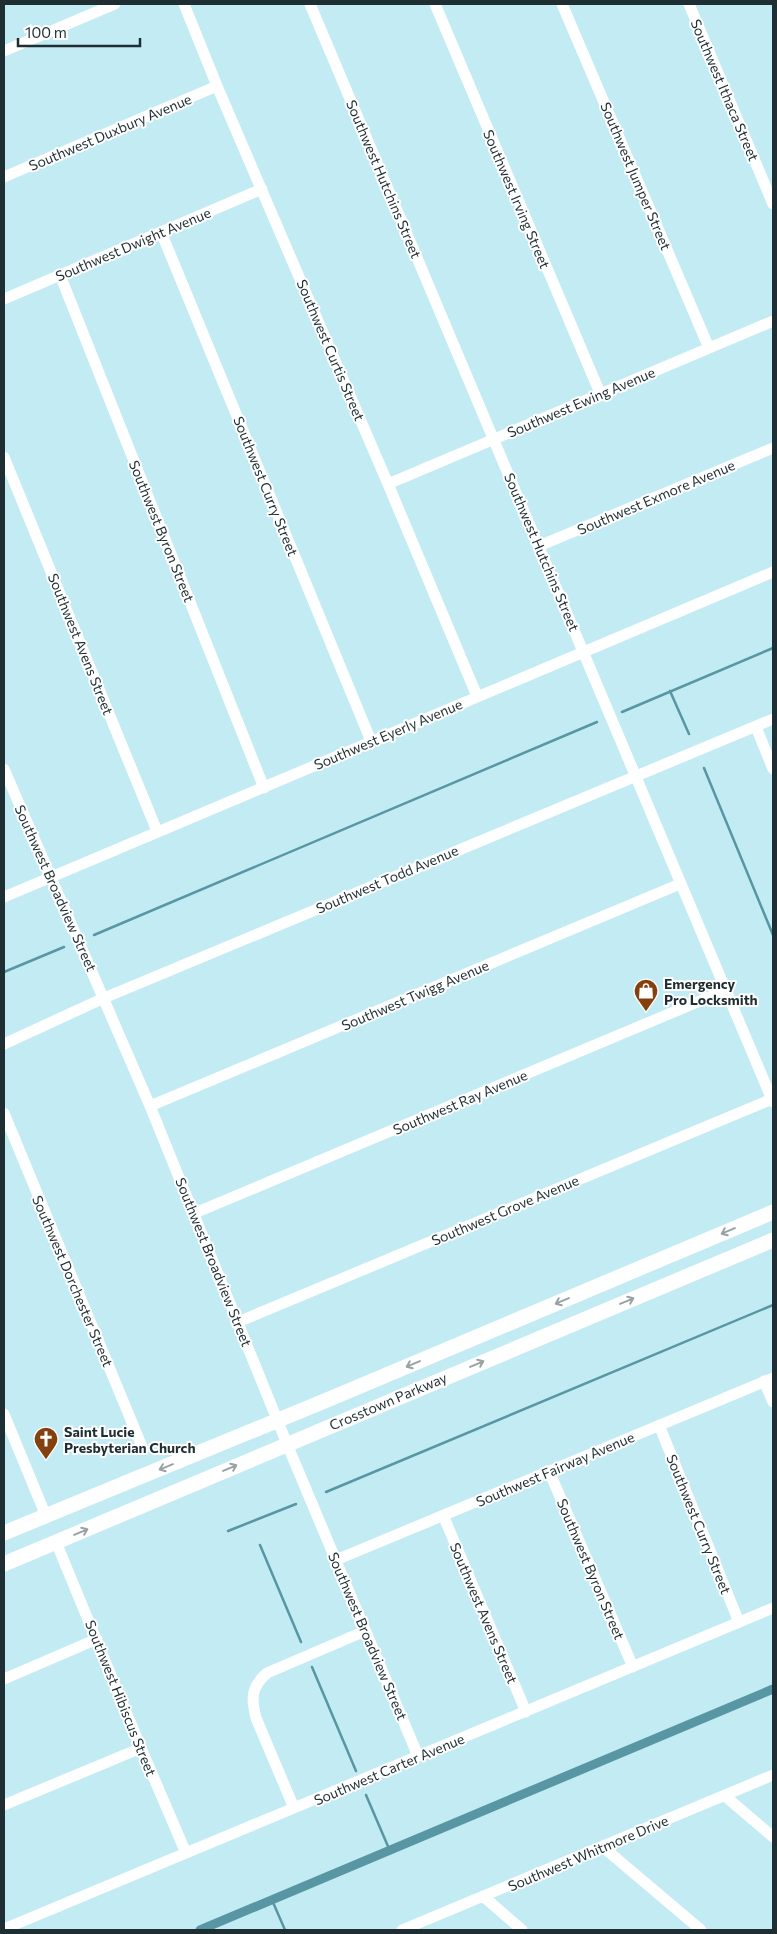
<svg xmlns="http://www.w3.org/2000/svg" width="777" height="1934" font-family="Commissioner,sans-serif">
	<rect width="100%" height="100%" fill="#c2ebf4"/>
	<g fill="none" stroke-linecap="round" stroke-linejoin="round">
		<!-- stream -->
		<path stroke="#5896a4" stroke-width="2.5" d="M670,691L689,734
			M622,712L773,648
			M704,768L773,935
			M94,935L597,722
			M4,972L64,947
			M326,1492L773,1305
			M228,1531L296,1504
			M260,1545L301,1642
			M312,1667L356,1771
			M366,1795L390,1851
			M272,1900L285,1930"/>
		<!-- canal -->
		<path stroke="#5896a4" stroke-width="9" d="M200,1930L773,1689"/>
		<!-- minor -->
		<path stroke="#fff" stroke-width="11" d="M184,4L217,86L388,484L477,696
			M310,4L773,1102
			M435,4L600,393
			M562,4L709,348
			M689,4L773,204
			M4,51L115,4
			M4,177L217,86
			M161,232L371,741
			M60,275L264,788
			M4,299L262,189
			M4,457L157,831
			M388,484L773,321
			M539,546L773,448
			M756,727L773,769
			M4,769L150,1106L287,1444L418,1756
			M4,897L773,572
			M4,1044L104,998L773,719
			M150,1106L680,884
			M4,1113L143,1449
			M195,1213L726,990
			M238,1322L772,1099
			M764,1381L773,1402
			M4,1414L46,1516
			M659,1425L739,1622
			M549,1471L633,1667
			M443,1515L526,1712
			M56,1542L141,1748L186,1853
			M336,1560L773,1378
			M4,1679L97,1639
			M725,1796L773,1837
			M4,1805L141,1748
			M294,1808L256,1718C251,1698 251,1687 267,1673L365,1631
			M603,1847L701,1930
			M483,1896L522,1930
			M4,1929L773,1608
			M402,1930L773,1775"/>
		<!-- major -->
		<path stroke="#fff" stroke-width="15" d="M4,1533L339,1395L773,1212
			M4,1564L773,1240"/>
	</g>
	<!-- one-way arrows -->
	<defs><path id="oneway-shaft" d="M-6 0H5M1.5-3L5.5 0L1.5 3" fill="none" stroke-width="1.6" stroke-linecap="round" stroke-linejoin="round" transform="scale(1.25)"/></defs>
	<g stroke="#9aa1a3">
		<use href="#oneway-shaft" transform="translate(728 1231) rotate(157)"/>
		<use href="#oneway-shaft" transform="translate(562 1301) rotate(157)"/>
		<use href="#oneway-shaft" transform="translate(627 1301) rotate(-23)"/>
		<use href="#oneway-shaft" transform="translate(413 1364) rotate(157)"/>
		<use href="#oneway-shaft" transform="translate(477 1364) rotate(-23)"/>
		<use href="#oneway-shaft" transform="translate(166 1467) rotate(158)"/>
		<use href="#oneway-shaft" transform="translate(230 1468) rotate(-23)"/>
		<use href="#oneway-shaft" transform="translate(81 1532) rotate(-23)"/>
	</g>
	<!-- icons -->
	<defs>
		<symbol id="shop-pin" viewBox="-11 -11 22 30"><path d="M0 17L-7.5 6A9.5 9.5 0 1 1 7.5 6Z" fill="#844110" stroke="#fff"/><path d="M-5-2.5h2.3a2.7 3.5 0 0 1 5.4 0H5L5.5 6h-11ZM-1.5-2.5h3a1.5 2.3 0 0 0-3 0Z" fill="#fff"/></symbol>
		<symbol id="church-pin" viewBox="-11 -11 22 30"><path d="M0 17L-7.5 6A9.5 9.5 0 1 1 7.5 6Z" fill="#844110" stroke="#fff"/><path d="M-1.2-6h2.4v3.5h3.3v2.4h-3.3V6h-2.4V-.1h-3.3v-2.4h3.3Z" fill="#fff"/></symbol>
	</defs>
	<g fill-rule="evenodd">
		<use href="#shop-pin" x="632" y="977" width="28" height="38"/>
		<use href="#church-pin" x="32" y="1425" width="28" height="38"/>
	</g>
	<g text-anchor="middle" dominant-baseline="central" stroke-width="4" stroke-linejoin="round" paint-order="stroke">
		<!-- street labels -->
		<g font-size="14" fill="#1f2e32" stroke="#fff">
			<text transform="translate(725 90) rotate(67)">Southwest Ithaca Street</text>
			<text transform="translate(110 132) rotate(-23)">Southwest Duxbury Avenue</text>
			<text transform="translate(636 176) rotate(67)">Southwest Jumper Street</text>
			<text transform="translate(384 179) rotate(67)">Southwest Hutchins Street</text>
			<text transform="translate(517 199) rotate(67)">Southwest Irving Street</text>
			<text transform="translate(133 244) rotate(-23)">Southwest Dwight Avenue</text>
			<text transform="translate(331 350) rotate(67)">Southwest Curtis Street</text>
			<text transform="translate(581 402) rotate(-23)">Southwest Ewing Avenue</text>
			<text transform="translate(266 486) rotate(68)">Southwest Curry Street</text>
			<text transform="translate(656 497) rotate(-23)">Southwest Exmore Avenue</text>
			<text transform="translate(162 531) rotate(68)">Southwest Byron Street</text>
			<text transform="translate(542 552) rotate(67)">Southwest Hutchins Street</text>
			<text transform="translate(81 644) rotate(68)">Southwest Avens Street</text>
			<text transform="translate(388 734) rotate(-23)">Southwest Eyerly Avenue</text>
			<text transform="translate(387 879) rotate(-23)">Southwest Todd Avenue</text>
			<text transform="translate(56 888) rotate(66)">Southwest Broadview Street</text>
			<text transform="translate(415 995) rotate(-23)">Southwest Twigg Avenue</text>
			<text transform="translate(460 1102) rotate(-23)">Southwest Ray Avenue</text>
			<text transform="translate(505 1210) rotate(-23)">Southwest Grove Avenue</text>
			<text transform="translate(214 1262) rotate(68)">Southwest Broadview Street</text>
			<text transform="translate(73 1281) rotate(67)">Southwest Dorchester Street</text>
			<text transform="translate(388 1401) rotate(-23)">Crosstown Parkway</text>
			<text transform="translate(555 1469) rotate(-23)">Southwest Fairway Avenue</text>
			<text transform="translate(699 1524) rotate(68)">Southwest Curry Street</text>
			<text transform="translate(591 1569) rotate(67)">Southwest Byron Street</text>
			<text transform="translate(484 1613) rotate(67)">Southwest Avens Street</text>
			<text transform="translate(368 1636) rotate(67)">Southwest Broadview Street</text>
			<text transform="translate(121 1698) rotate(68)">Southwest Hibiscus Street</text>
			<text transform="translate(389 1769) rotate(-23)">Southwest Carter Avenue</text>
			<text transform="translate(588 1853) rotate(-23)">Southwest Whitmore Drive</text>
		</g>
		<!-- poi labels -->
		<g font-size="14" font-weight="bold" fill="#1f2e32" stroke="#fff" text-anchor="start">
			<text x="664" y="983">Emergency<tspan x="664" dy="16">Pro Locksmith</tspan></text>
			<text x="64" y="1431">Saint Lucie<tspan x="64" dy="16">Presbyterian Church</tspan></text>
		</g>
	</g>
	<!-- border -->
	<rect width="777" height="1934" fill="none" stroke="#1f2e32" stroke-width="10"/>
	<!-- scale -->
	<path d="M18 38v8h122v-8" fill="none" stroke="#1f2e32" stroke-width="2.5"/>
	<text x="25" y="38" font-size="15" fill="#1f2e32" stroke="#ffffff" stroke-width="4" paint-order="stroke">100 m</text>
</svg>
